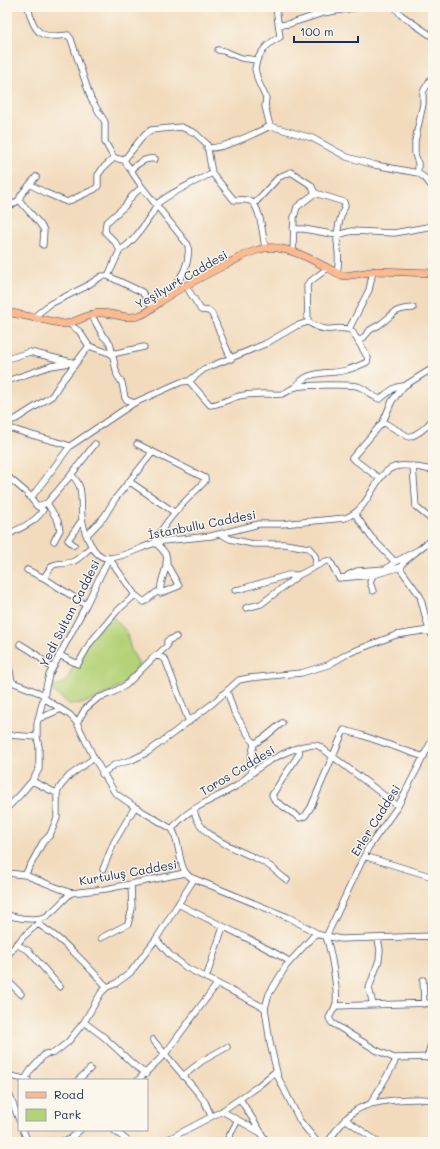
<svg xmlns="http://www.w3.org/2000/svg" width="440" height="1149" font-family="Mali,sans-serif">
	<rect width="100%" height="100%" fill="#fbf7ec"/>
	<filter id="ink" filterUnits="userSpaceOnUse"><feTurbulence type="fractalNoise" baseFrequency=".025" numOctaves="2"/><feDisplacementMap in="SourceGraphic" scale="8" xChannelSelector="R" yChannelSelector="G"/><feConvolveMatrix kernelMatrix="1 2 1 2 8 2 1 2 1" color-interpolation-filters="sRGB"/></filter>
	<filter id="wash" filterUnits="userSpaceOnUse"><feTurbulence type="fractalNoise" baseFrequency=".012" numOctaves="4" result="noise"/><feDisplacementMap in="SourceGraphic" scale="16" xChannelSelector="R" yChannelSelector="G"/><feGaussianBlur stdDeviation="0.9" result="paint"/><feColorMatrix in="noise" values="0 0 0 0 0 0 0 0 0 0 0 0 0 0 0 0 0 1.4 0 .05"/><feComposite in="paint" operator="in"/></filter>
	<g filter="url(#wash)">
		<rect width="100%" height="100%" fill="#f2dbbd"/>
		<!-- green -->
		<path fill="#b4d177" stroke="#68806a" d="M111,615L126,631L131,650L139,664L127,682L106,694L84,703L69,704L51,689L66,681L84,646Z"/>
	</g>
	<g filter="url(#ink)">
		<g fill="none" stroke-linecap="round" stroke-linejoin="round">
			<defs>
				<path id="minor" d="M28,7C34,34 41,39 68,35L71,39L91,99L105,122V142L114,158L124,160L142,187L188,245C190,261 184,275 173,287C169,291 163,295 159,300
					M395,7L401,15L433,37
					M279,25L289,24L323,13L359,7
					M218,50L224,51L241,58L257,60C264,48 267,44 280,37L276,7
					M257,60L255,69L258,81L266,98L265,106L270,126
					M433,75L423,92V104L415,141V154L418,163V173L425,178L433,188
					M207,148C224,149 254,134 270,126L312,138L347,157L375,165L418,173
					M124,160L145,134L151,130L181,127L195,133L207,144L212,173L234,200C239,200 245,199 250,201C261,205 263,238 265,248
					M131,169C138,164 145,157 155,159
					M31,185L46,193L67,202L95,189L98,186V175L103,168L114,158
					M19,200L40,224L44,230L43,245
					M254,204L279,177L291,172L311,185L315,193L344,202L345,206C340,217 337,228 337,240C338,252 340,261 337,273
					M7,208L19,200L21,195L36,177
					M293,229H304L337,235L352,231L394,233L433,226
					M120,250C133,243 143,227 151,215C154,212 155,207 157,204C169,193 197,181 212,173
					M293,252L294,217L297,207L315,193
					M108,276L142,292L153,308L154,307
					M186,286L201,310L209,311L212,314L231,359
					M91,314L103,336L110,343L117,375L122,383L125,398L127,400L134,403
					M34,317L50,304L85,287L102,276H108L120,250L115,242L105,232L106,223L125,206L132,196L142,187
					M308,322L307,285C310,280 322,274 327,268
					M349,329L369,290L373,271
					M358,339L361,340C365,337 367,333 370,330C373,328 376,327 379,325C394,315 392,309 413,308
					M89,346L112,354L144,347
					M7,359L30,352L75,363L76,361
					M7,381L51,366L70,363
					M189,381L210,405C221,404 226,400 236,397C251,392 267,395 282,394C287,393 290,389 295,387C302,385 349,384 357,386C366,388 371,397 380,399C387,394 395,385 404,386
					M7,422L16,419L52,396L59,385L89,346L79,331L69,324
					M383,422L409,437C419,434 426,428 433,419
					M7,427C28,435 49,439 70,446
					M137,444L205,478V481C187,500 166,518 155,542C158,546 164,550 166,555C170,567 158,581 161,593
					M413,466L416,507L433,521
					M71,475C75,478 78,482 80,488C82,497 81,508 82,518C84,532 93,560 110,558C129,556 145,544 163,541L211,536L259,524H282L345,518C373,509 373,469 399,466C411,464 422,469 433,470
					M7,476L27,493L37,506L47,503L71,475L95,444
					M379,478L352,458L383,422L392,401L404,386L433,368
					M130,482L174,512
					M31,498L70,446L134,403L181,382L189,381L204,369L265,344L296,326L308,322C314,325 319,329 326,329C335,330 344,326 352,331L368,358L367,362C361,365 353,368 347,370C330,375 306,369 296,387
					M47,503L58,521L60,530L54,541
					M355,514L371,537L395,562
					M221,534L230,539L253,544H285L309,548C315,555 318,558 314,567
					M7,535C20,528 35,523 43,510L37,506
					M87,535L104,517L115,499L152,453
					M74,545L68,540L82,520
					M401,567L404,562L433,538
					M27,570L44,578L86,605
					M348,575L357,571L386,569L395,562L420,549
					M44,578C56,557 54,567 72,562C79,560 86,551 92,546
					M235,590L241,589L288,575H299L326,561H330L339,578L373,575L401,567L402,571L420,596L429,630L433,637
					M373,591L370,582L373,575
					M246,608L261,604L299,575
					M20,644L33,652L52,668
					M7,655L12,682
					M59,655L78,664L90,643L116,612L135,595
					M157,655L167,646V641L176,637
					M7,684L12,682L45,695
					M227,691L234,712L254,744L250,762L252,773
					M44,698L70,715L77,723L94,758L115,793L135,807L172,829C181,842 177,868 190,877L290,918L320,935L341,939L433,936
					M38,719L61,709
					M77,723L85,709L98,698L112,693L126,685L156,655L165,659L189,722
					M7,735L37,737
					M254,744L265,737L282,723
					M300,748L299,754L272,795L275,801L300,818L305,816L311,807L344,730L361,735L424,757
					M102,774L114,765L132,760L148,752L212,704L239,680L249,678L301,673L328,665L349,653L396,635L429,630
					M32,781L52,791L57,793
					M7,808L20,795L32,781L39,769V747L37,737V724L49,675L86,605L109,558L135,595L144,602L157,592L161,593L179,586L166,563
					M194,809C197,839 242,850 265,863C274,868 278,874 287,880
					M172,829C189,806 215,800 238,785C243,781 247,777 252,773C265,762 303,740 319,746L398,806
					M364,856L433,877
					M103,869L114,842L135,807
					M7,873L25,875L71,893L106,889L185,873
					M25,875L43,842L50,835L57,818V793L60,787L69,776L94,758
					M178,904C215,923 254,940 289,961
					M7,915C18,918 34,921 45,917C53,913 64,899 71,893
					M38,924C65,941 85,963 107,987
					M316,933L286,966L269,994L265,1008L270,1043L278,1077L300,1121L317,1142
					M326,937L368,848L398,806L433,738
					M326,937C331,950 338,990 336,1004C335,1009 331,1013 329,1018L332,1023L376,1050L394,1058L433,1057
					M101,938L128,924L132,909L131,884
					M156,939L170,955L187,968L265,1008
					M16,944L29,951L60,987
					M7,956L23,937L40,922
					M206,978L223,927
					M7,980L21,994
					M423,980L424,1004
					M373,1005L369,988L379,960L380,950L378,939
					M335,1006L433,1003
					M84,1022L104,1037L134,1065L146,1074
					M153,1040L199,1094L205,1102L211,1116
					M427,1058L433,1036
					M7,1075L28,1080
					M183,1076L202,1061L227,1047
					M25,1079L30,1071L45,1054L54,1053L68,1042L84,1022L101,993L107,987L115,984L130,973L156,939L194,879
					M78,1080L90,1069
					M138,1080L165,1054L217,984
					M7,1088L19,1120
					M240,1099L261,1132
					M371,1103L394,1064L396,1058
					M222,1111L261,1133L267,1142
					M345,1119L378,1142
					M23,1130L28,1142
					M114,1130L129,1142
					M57,1142L69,1140
					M73,1142L69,1140L80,1130
					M163,1142L222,1111L258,1086L276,1071
					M226,1142L238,1120
					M328,1142C349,1111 358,1103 396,1100C408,1099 421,1098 433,1100"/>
				<path id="major" d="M7,312L64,324C76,323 87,314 99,313C113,312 127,321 141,315C151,311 159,302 168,296C187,284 207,274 227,264C237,259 247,253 258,250C266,247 274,247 282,249C301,252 323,266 341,275L345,276L377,271L433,273"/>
			</defs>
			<!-- minor casing -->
			<use href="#minor" stroke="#3b496c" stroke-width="7"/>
			<!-- major casing -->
			<use href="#major" stroke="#3b496c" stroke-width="8"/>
			<!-- minor -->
			<use href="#minor" stroke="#fff" stroke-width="5.5"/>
			<!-- major -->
			<use href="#major" stroke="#fcba8e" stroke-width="7"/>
		</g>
	</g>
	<g text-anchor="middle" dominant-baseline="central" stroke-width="3" stroke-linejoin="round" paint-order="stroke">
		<!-- street labels -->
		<g font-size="12" fill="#1b2f5e" stroke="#fbf7ec">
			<text transform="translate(181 279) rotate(-30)">Yeşilyurt Caddesi</text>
			<text transform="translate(202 524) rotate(-11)">İstanbullu Caddesi</text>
			<text transform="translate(69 613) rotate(-63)">Yedi Sultan Caddesi</text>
			<text transform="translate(237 770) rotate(-31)">Toros Caddesi</text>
			<text transform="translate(375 820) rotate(-58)">Erler Caddesi</text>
			<text transform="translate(128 872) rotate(-10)">Kurtuluş Caddesi</text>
		</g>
	</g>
	<!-- margin -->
	<rect width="440" height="1149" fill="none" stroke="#fbf7ec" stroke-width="24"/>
	<!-- legend -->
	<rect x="18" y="1079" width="130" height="52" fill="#fbf7ec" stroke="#a1a7b3"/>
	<rect x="26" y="1092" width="20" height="6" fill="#fcba8e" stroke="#a1a7b3"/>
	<text x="54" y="1099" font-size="12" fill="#1b2f5e">Road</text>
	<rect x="26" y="1109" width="20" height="12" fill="#b4d177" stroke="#a1a7b3"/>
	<text x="54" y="1119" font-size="12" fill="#1b2f5e">Park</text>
	<!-- scale -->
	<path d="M294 36v6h64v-6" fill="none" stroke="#1b2f5e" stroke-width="2"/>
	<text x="300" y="36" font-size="12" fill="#1b2f5e" stroke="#fbf7ec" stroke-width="3" paint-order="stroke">100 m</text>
</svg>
